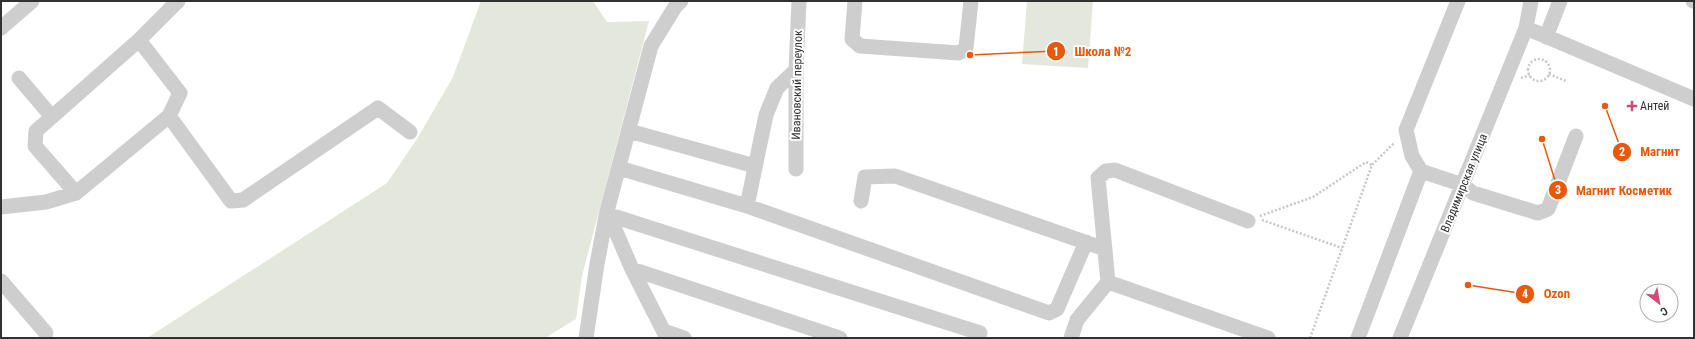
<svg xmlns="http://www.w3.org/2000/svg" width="1695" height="339" font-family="'Roboto Condensed',sans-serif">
	<rect width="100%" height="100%" fill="#fff"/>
	<!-- green -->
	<path fill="#e4e7db" d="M481,1H593L607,22L649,21L582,276L576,319L545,338H147L387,183L417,139L453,77Z
		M1027,1H1093L1088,68L1022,64Z"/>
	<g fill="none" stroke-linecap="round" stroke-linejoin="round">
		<!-- path -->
		<path stroke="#c8c8c8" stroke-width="2.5" stroke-dasharray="2 2" stroke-linecap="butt" d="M1528 70a11 11 0 1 1 22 0a11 11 0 1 1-22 0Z
			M1549,74L1566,81
			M1521,78L1530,75
			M1260,216L1313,197L1366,162L1372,165
			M1262,220L1342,248
			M1310,338L1372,165L1395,142"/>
		<!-- minor -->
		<path stroke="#cecece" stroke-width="15" d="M178,1L139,40L180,93L169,116L231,201L243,200L378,108L410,132
			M855,1L852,39L860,46L959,53L966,48L971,1
			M1693,1H1694
			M1,28L32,1
			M1526,28L1694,99
			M1546,37L1560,1
			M19,78L52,117
			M629,131L755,166
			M619,168L747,206L1049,313L1057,309L1086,242
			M796,169V70L799,1
			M1421,171L1463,185L1473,193L1538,213L1548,209L1576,136
			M76,193L35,146L36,131L139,40
			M861,201L865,177L895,176L1105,249
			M747,206L766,115L777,88L796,70
			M1,207L46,202L76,193L169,116
			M607,211L632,269L667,338
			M610,218L616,217L980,333
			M632,269L840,338
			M1,281L46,333
			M1108,282L1098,178L1106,171L1115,170L1248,221
			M664,331L684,338
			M586,338L597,264L607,211L651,46L675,7L681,1
			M1071,338L1077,320L1108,282L1268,338
			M1358,338L1421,171L1412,156L1406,130L1458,1
			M1400,338L1526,28L1531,1"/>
	</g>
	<!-- markers -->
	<path fill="#d04c77" stroke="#fff" stroke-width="1.5" d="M1630 100h4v4h4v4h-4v4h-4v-4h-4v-4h4z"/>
	<g text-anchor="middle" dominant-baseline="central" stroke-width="4" stroke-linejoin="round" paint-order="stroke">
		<!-- street labels -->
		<g font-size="12" fill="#313131" stroke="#fff">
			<text transform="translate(797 85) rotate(-89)">Ивановский переулок</text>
			<text transform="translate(1464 183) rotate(-68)">Владимирская улица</text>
		</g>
		<!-- poi labels -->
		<g font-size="12" fill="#313131" stroke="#fff" text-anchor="start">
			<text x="1640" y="106">Антей</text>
		</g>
	</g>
	<!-- callouts -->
	<path fill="none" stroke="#e8590c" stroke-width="1.5" d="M970 55L1056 51M1605 106L1622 152M1542 139L1558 190M1468 285L1525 294"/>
	<g fill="#e8590c" stroke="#fff" stroke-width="1.5">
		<circle cx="970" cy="55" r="4"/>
		<circle cx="1605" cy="106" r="4"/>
		<circle cx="1542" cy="139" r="4"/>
		<circle cx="1468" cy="285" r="4"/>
		<circle cx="1056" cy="51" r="10"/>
		<circle cx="1622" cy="152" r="10"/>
		<circle cx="1558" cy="190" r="10"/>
		<circle cx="1525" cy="294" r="10"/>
	</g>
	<g font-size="12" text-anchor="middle" font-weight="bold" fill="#fff">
		<text x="1056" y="56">1</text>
		<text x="1622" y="156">2</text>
		<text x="1558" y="194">3</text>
		<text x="1525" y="298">4</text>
	</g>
	<g font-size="13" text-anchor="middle" font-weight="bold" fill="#e8590c" stroke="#fff" stroke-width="4" stroke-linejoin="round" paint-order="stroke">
		<text x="1103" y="56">Школа №2</text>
		<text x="1660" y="156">Магнит</text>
		<text x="1624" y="195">Магнит Косметик</text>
		<text x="1557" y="298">Ozon</text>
	</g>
	<!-- border -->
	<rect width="1695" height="339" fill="none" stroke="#313131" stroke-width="4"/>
	<!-- north arrow -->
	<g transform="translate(1659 303) rotate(149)"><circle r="19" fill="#ffffff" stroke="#adadad"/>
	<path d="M0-3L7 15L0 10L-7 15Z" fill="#d04c77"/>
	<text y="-6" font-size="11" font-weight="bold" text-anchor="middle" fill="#313131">С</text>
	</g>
</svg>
